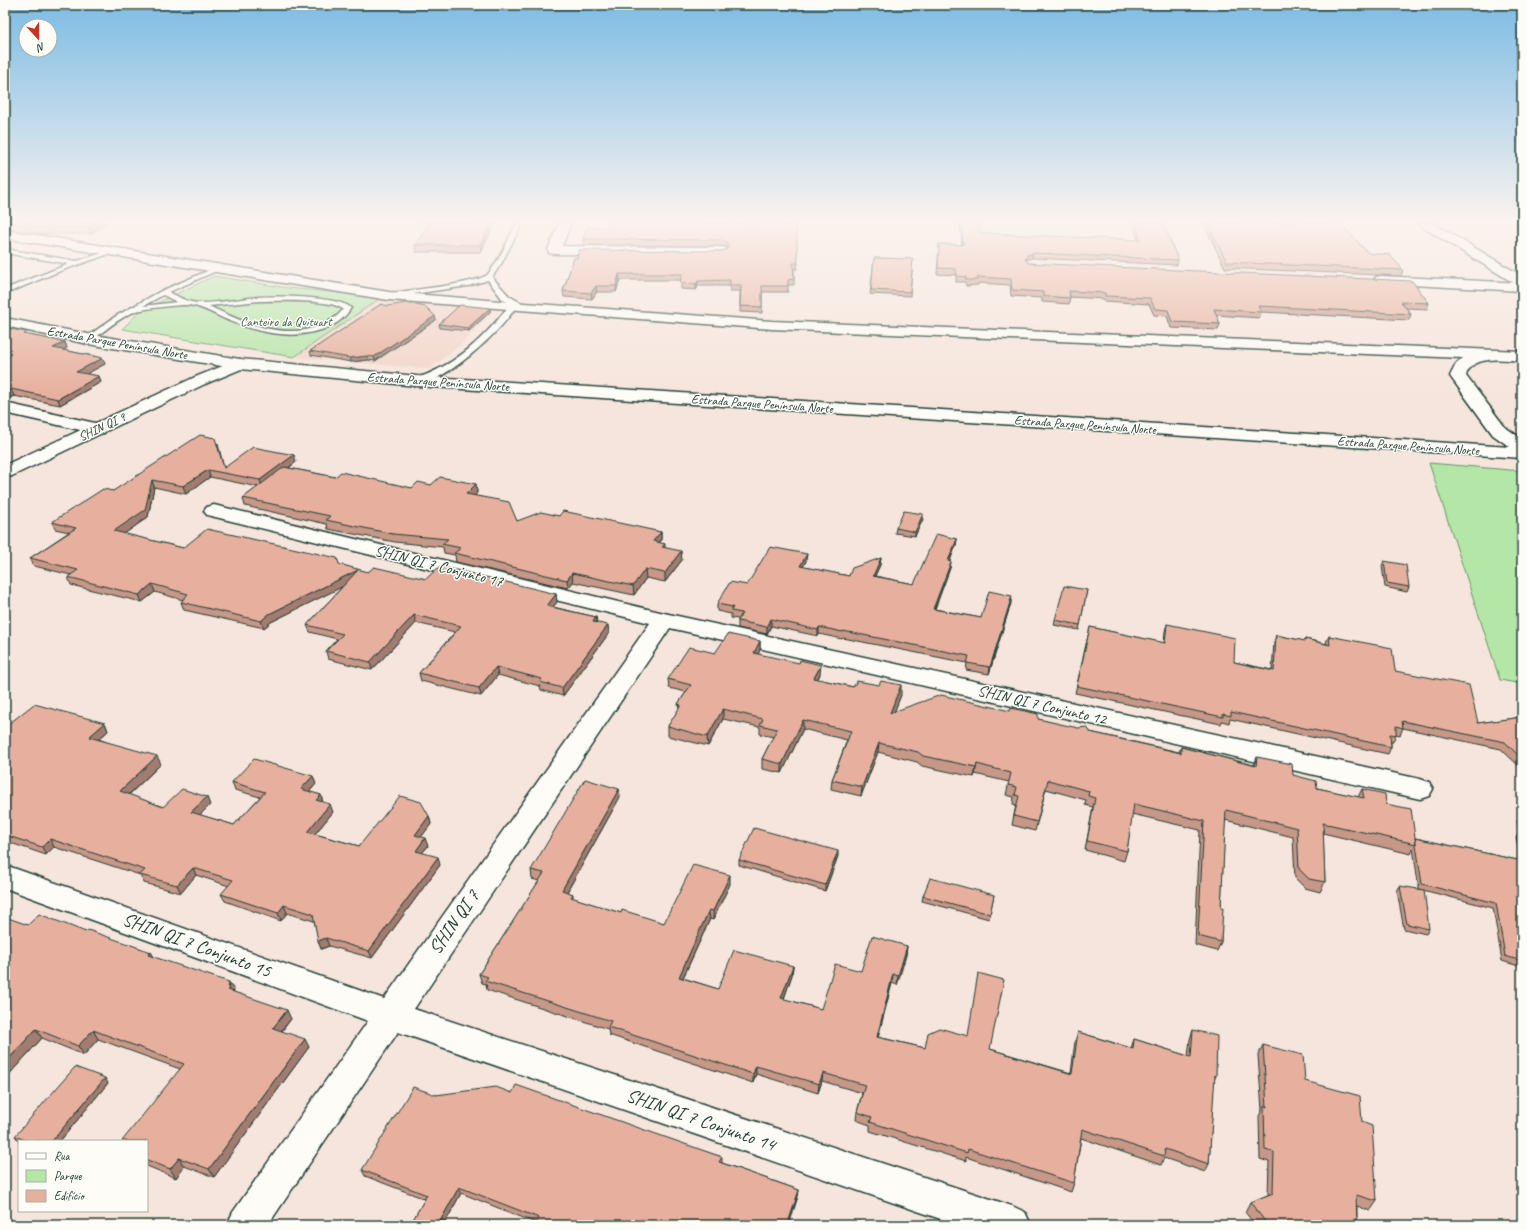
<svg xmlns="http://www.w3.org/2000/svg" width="1527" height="1230" font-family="Caveat,sans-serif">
	<rect width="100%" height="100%" fill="#f6e5dc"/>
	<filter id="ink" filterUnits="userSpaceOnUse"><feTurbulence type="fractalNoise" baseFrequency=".025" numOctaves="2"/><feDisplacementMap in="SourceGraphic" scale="8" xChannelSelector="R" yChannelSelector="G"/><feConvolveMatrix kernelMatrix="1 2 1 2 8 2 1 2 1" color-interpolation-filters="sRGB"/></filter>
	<g filter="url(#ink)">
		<!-- built -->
		<path fill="#f2d5c9" d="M382,297L494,309L465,341L430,369L294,357Z"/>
		<!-- green -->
		<path fill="#b3e6a7" stroke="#69926e" d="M214,276L288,288L382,297L294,357L122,329L140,311Z
			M1429,463L1522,471V684L1500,680Z"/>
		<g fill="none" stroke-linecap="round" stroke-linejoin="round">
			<defs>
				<path id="service" d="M518,224L521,226L501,264L492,277L509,296L529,307L525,309L516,306C506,327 440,389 414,383V379C454,367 486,337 510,304H513L503,300L488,280L468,286L392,297L388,295L392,293C409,290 479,284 488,274C499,261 507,242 515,226Z
					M5,249L77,261L112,250L115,252L60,271L5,294V289L69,264L5,253Z
					M219,266L222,268L221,269L169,292C179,297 188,303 200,303C219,303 239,299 258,297C276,296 339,296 351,308C343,321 331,328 317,331C285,340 254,331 225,319C212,313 199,305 185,305C176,305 140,309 134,312C120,317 103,332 91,341H85L84,339L116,316L161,291ZM163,295L177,302L143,306ZM260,301C279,301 329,299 343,309C338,317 330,321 321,325C284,341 242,322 209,306Z"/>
				<path id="minor" d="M559,223H571L562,246L721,247L726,248L728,251L726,254L721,255L554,254L549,253L548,250Z
					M1381,276L1522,283V291L1376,283L1374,280L1376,277Z
					M5,403L104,425L107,429L104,433L98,434L5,413Z
					M214,505L664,613L1420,779L1429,782L1433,789L1429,796L1420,799L670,628L414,1009L1012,1206L1025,1212L1031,1225H958L398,1032L268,1225H227L233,1212L368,1021L5,888V865L384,999L650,623L207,515L204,511L207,507Z"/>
				<path id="tertiary" d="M1419,223H1433L1522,276V286L1517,285L1421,226Z
					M240,359L246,361L248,364L246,367L205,384L12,476L5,478V465L193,378Z"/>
				<path id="secondary" d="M5,230L389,292L524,303L772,321L1522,351V361C1505,360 1471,354 1466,376L1505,427L1522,439V458L417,386L240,369L88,344L5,326V318L88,334L240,359L417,376L1510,447L1493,435L1450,376L1456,364L1463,358L772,329L389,300L5,238Z"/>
			</defs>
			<!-- service casing -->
			<use href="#service" stroke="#1f3d34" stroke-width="3"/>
			<!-- minor casing -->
			<use href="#minor" stroke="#1f3d34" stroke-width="3"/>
			<!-- tertiary casing -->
			<use href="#tertiary" stroke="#1f3d34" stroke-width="3"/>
			<!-- secondary casing -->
			<use href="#secondary" stroke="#1f3d34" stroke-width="3"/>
			<!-- service -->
			<use href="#service" fill="#fdfcf7" fill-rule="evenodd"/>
			<!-- minor -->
			<use href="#minor" fill="#fdfcf7" fill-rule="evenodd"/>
			<!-- tertiary -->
			<use href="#tertiary" fill="#fdfcf7" fill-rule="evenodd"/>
			<!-- secondary -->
			<use href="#secondary" fill="#fdfcf7" fill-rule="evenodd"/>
		</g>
		<!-- wall -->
		<path fill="#c79788" stroke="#1f3d34" d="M5,223H107L91,234H40L7,229Z
			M420,223H495L481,252H416L415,245L430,223Z
			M960,223H981L980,233L1138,240L1133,223H1163L1178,260L1177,265L1032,258L1026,260L1028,263L1429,303L1427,309L1406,308L1411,314L1409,320L1261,312L1260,318L1216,315L1220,324L1218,330L1171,328L1167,316L1154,315L1149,304L1104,301V299L1070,297L1069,304L1042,302V298L1011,296L1010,285L978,283V285L966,286L965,282H956V275L937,274L939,244L962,245Z
			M1203,223H1340L1368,253L1403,270L1401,276L1225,268Z
			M744,225L798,263L797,269H794V285H788V292H762V313L740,312V291H730V286H698L696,290L681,289V280H620L616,292H597L592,299L564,297L563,291L574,258L721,251L726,250L728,248L727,247L721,246L583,245V239L607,227Z
			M874,258L913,259L910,296L870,294Z
			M388,306L436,320L375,361L368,360L351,362L311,355L310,351Z
			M490,308V312L469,331L440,328L439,324Z
			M28,335L65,342L67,348L63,350L103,358L105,364L86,374L99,376L101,382L60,405L14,396L5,400Z
			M218,444L224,468L296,462L289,468L335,477L412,488L431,485L476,484L477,493L475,495L517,521L559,516L661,532V540L659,543L665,544V548L682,560L665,582L646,578L634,595L573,582L568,588L456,562L455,555L444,553L443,547L395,542L328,529L327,524L245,506L243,498L258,487L210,477L186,494L154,487L148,517L124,534L183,548L339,565L368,572L556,594L557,602L553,607L596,617L597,622L609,633L563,696L541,690L540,686L498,675L481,696L421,681L419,673L455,632L416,623L372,670L328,659L326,651L337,639L310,632L307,625L343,586L271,622L264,628L184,610L181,602L183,600L155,592L142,602L71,585L68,577L71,575L34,566L30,558L69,532L55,529L52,522L113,491Z
			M923,519L915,536L895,533L896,528Z
			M957,539L956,545L950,561V568L935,609L981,618L1011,603L989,674L966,670L967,663L843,638L842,639L819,634L818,636L771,626L767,634L738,628V619L731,618V614L717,611V604L747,585L806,561L803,567L849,576L881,558L880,565L875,576L914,584Z
			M1384,561L1409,587L1407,592L1385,587L1382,566Z
			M1087,590L1079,630L1054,625L1055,620Z
			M1167,624L1234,662L1272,670L1274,642L1276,635L1304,641L1305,639L1327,644L1326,642L1329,636L1395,671L1478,723L1522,717V769L1501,749L1403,728L1400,735L1396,734L1393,742H1391V747L1388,754L1230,719L1229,723L1222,721L1221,724L1075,693L1090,627L1164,643L1165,631Z
			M760,641V650L758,654L820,674L818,679L853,687L901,695L894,712L1038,719L1090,732L1179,752L1181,747L1254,765L1257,757L1293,775L1317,788L1358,797L1362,789L1386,804L1415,839V838L1522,861L1516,838L1519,833H1520L1517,821L1520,816H1522V967L1502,961L1493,908L1419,889L1413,848L1411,854L1323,833L1325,882L1320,892L1305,888L1295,878L1293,837L1225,820L1221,908V942L1217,951L1195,945L1200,830L1132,814L1127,851L1124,861L1085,850L1093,807L1085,805L1086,800L1046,789L1035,831L1012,825L1016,805L1013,804L1014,797L1006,795L1009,782L975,774L974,777L922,766L917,762L878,752L861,796L831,789L832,780L847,740L803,729L782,773L762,769V759L773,737L760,734V727L723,719L708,746L668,736V726L679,709L678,704L686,692L669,688L668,679L715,653Z
			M105,723L108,731L99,739L161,764L129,795L163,807L210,805L200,815L234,825L260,797L235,790L232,782L316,784L309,792L321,795L323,802L333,812L315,834L359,846L429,816L431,824L421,837L428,846L422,853L440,865L372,958L329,946L321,949L314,921L287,913L281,921L225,901L221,894L229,886L196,875L181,893L144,883L140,875L54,847L46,855L5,841V727Z
			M619,789L620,797L567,892L573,894V898L621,913L664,923L730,884L713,920L710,919L683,978L718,989L793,966L792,975L784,999L821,1009L861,971L907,946L906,955L897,985L892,983L878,1037L925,1048L990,1049L1071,1073L1075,1041L1078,1032L1131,1048L1134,1039L1188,1056L1190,1039L1193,1030L1216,1076L1214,1080L1209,1164L1205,1172L1164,1158L1161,1165L1081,1138L1074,1183L1071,1192L966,1157V1161L870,1131V1125L856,1120L857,1112L862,1093L822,1081L818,1093L756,1074L753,1083L609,1035L608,1029L487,990L486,984L482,983L479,974L539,881L532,879L531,870Z
			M838,856L825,891L739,865V860Z
			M1400,886L1429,929L1426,934L1404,929L1397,891Z
			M994,895L989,919L922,901L923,896Z
			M5,921L28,925L86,932L151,952L154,957L234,990L233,992L291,1019L282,1031L309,1047L214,1177L184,1166L176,1178L147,1166V1141L180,1069L98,1039L84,1055L42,1038L5,1079Z
			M1263,1045L1305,1081L1362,1122L1377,1201L1370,1211L1357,1206V1225H1255L1245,1212L1250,1202L1268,1195L1269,1162L1260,1159L1259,1116L1262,1110L1258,1055Z
			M108,1083L60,1141H19L15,1136Z
			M512,1093L722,1157V1163L799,1190L798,1196L790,1221L536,1223L461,1193L444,1225H410L425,1199L365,1176L362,1170L436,1095Z"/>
		<!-- shaded-wall -->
		<path fill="#a27b6f" stroke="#1f3d34" d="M95,223H107L91,234L89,227Z
			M491,223H495L481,252L480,245Z
			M1033,253L1032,258L1026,260L1025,259L1027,255Z
			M619,274L620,280L616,292V286Z
			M698,281V286L696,290V284Z
			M596,286L597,292L592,299L591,293Z
			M490,308V312L469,331L468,328Z
			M435,316L436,320L375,361L374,357Z
			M65,342L67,348L56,354L53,348Z
			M367,356L368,360L351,362L350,358Z
			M103,358L105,364L79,378L76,372Z
			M99,376L101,382L60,405L58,399Z
			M11,389L14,396L5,400V392Z
			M294,455L296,462L262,488L260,480Z
			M208,470L210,477L186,494L183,486Z
			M152,480L154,487L148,517L117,539L114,531Z
			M476,484L477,493L468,502L466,494Z
			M923,514V519L915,536V532Z
			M661,532V540L654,550L653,541Z
			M957,539L956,545L947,568L948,561Z
			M681,551L682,560L665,582V573Z
			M807,554L806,561L799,573L800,566Z
			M881,558L880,565L872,582L873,576Z
			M951,562L950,568L932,616L933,609Z
			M645,569L646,578L634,595L633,586Z
			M358,570L360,578L271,622L264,628L261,621L269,614Z
			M572,573L573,582L568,588L567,580Z
			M152,584L155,592L142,602L139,595Z
			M556,594L557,602L548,613L547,606Z
			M1012,596L1011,603L989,674L990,667Z
			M414,615L416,623L372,670L370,662Z
			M596,617L597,625L593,622Z
			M771,619V626L767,634V627Z
			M608,625L609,633L563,696L562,688Z
			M819,627V634L818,636V630Z
			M760,641V650L755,662L754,653Z
			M821,665L820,674L814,687V678Z
			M496,667L498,675L481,696L479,688Z
			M901,685V695L890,723V713Z
			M723,709V719L708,746L707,737Z
			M803,720V729L782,773V764Z
			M105,723L108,731L93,744L89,737Z
			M879,743L878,752L861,796L862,787Z
			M157,756L161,764L124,799L120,791Z
			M977,764L975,774L974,777L976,767Z
			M313,776L316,784L304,797L301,789Z
			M619,789L620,797L563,899L562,890Z
			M321,795L323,803L316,800Z
			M207,797L210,805L195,820L191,812Z
			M330,804L333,812L310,840L307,832Z
			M429,816L431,824L417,843L415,835Z
			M425,838L428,846L418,858L416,851Z
			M50,839L54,847L46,855L42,847Z
			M838,851V856L825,891V885Z
			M438,857L440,865L372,958L369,951Z
			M193,868L196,875L181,893L177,885Z
			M730,875V884L713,920V911Z
			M284,905L287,913L281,921L278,913Z
			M709,910L710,919L679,986V977Z
			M326,938L329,946L321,949L318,941Z
			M907,946L906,955L897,985L898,976Z
			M151,952L156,961L148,955Z
			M793,966L792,975L781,1007V998Z
			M893,974L892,983L876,1045L877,1037Z
			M229,982L234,990L232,998L228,990Z
			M287,1010L291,1019L277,1036L273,1028Z
			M36,1029L42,1038L5,1079V1063Z
			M93,1030L98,1039L84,1055L78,1046Z
			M305,1039L309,1047L214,1177L209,1169Z
			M756,1066V1074L753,1083V1074Z
			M823,1073L822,1081L818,1093L819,1084Z
			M105,1078L108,1083L60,1141H52Z
			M179,1158L184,1166L176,1178L170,1169Z
			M459,1187L461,1193L444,1225H438Z
			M799,1190L798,1196L789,1225V1220Z"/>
		<!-- building -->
		<path fill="#e7b09e" stroke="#1f3d34" d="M8,223H95L89,227H37Z
			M430,223H491L480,245H415Z
			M608,223H744V225H796L798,263H793L794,279L788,280V286H762V307L740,306L741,285H730V280L698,281L696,284L680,283L682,274H619L616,286H596L591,293L563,291L574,258H577L579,250L721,251L726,250L729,246L727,242L721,240L583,239L587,227H607Z
			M961,223H981L980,233L1140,240L1136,223H1163L1178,260L1033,253L1027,255L1025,259L1028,263L1412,281L1429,303L1401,302L1411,314L1258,306L1261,312L1214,309L1220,324L1172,322L1168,310L1155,309L1150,298L1105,296V293L1069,291L1070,298L1043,296V292L1012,290L1011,279L978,277V280H966V277L957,276L956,269L938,268L939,244L963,245Z
			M1207,223H1340L1368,253L1390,255L1403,270L1227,262Z
			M874,258L913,259L910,292L871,290Z
			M406,303L426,307L435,316L374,357L367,356L350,358L310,351L381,304L388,306Z
			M460,305L490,308L468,328L439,324Z
			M5,328L27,332L24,334L65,342L53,348L103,358L76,372L99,376L58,399L11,389L5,392Z
			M200,435L215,438L224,468L253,447L294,455L260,480L208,470L183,486L152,480L145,510L114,531L183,548L207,529L337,558L339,564L368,572L374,567L426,579L440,566L556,594L547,606L596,617L593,622L608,625L562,688L540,682L542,679L496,667L479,688L419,673L461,626L414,615L370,662L326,651L343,634L307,625L358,570L269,614L261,621L181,602L188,594L152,584L139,595L68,577L78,570L30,558L76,528L52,522L103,489L113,491Z
			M284,467L335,477L341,472L412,488L418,482L431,485L440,477L476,484L466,494L509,502L517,521L541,512L559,516L563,511L661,532L653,541L665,544L662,547L681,551L665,573L645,569L633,586L572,573L567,580L454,553L461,548L442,544L448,539L393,534L326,520L330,516L243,498Z
			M904,511L923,514L915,532L896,528Z
			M936,534L957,539L948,561L951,562L933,609L981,618L989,591L1012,596L990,667L967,663L969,656L843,631V632L819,627L818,630L771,619L767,627L738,621L742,613L731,611L733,607L717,604L730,582L747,585L770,547L807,554L800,566L849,576L852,568L881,558L873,576L914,584Z
			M1384,561L1406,565L1409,587L1387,583Z
			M1064,586L1087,590L1080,625L1055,620Z
			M1167,624L1235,638L1234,662L1274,671L1276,635L1305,641V639L1330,645L1329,636L1392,648L1395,671L1469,685L1478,723L1522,717V759L1505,742L1402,721L1403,728L1396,726V735L1390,734L1391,747L1231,712V716L1223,714V717L1077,686L1090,627L1165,643Z
			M728,634L760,641L754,653L799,663L800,660L821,665L814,678L853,687L857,681L879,685L881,681L901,685L890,713L941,695L1010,711L1011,708L1038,714V719L1078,728L1087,727L1090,732L1181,753V747L1256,766L1257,757L1292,764L1293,775L1316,781L1317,788L1364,798L1362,789L1385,794L1386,804L1411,809L1416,844L1323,823L1325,882L1309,879L1299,869L1297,828L1226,810L1221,908H1223L1221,942L1198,936L1204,821L1134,804L1127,851L1087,841L1095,798L1088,796L1089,791L1048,780L1037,822L1014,816L1019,796L1015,795L1017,787L1008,785L1011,773L977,764L976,767L923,756L918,752L879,743L862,787L832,780L851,731L803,720L782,764L762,759L777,729L760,725L763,719L723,709L707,737L668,726L681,705L678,704L691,685L668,679L689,647L715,653Z
			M34,704L105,723L89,737L157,756L120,791L163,807L182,789L207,797L191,812L234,825L265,792L232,782L254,759L313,776L301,789L321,795L316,800L330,804L307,832L359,846L400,796L421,802L429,816L415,835L425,838L416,851L438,857L369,951L326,938L318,941L313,914L284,905L278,913L221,894L233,880L193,868L177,885L140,875L145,870L50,839L42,847L5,835V727Z
			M585,779L619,789L562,890L573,894L571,897L621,913L622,910L664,923L693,865L730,875L713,911L709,910L679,977L718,989L734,950L793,966L781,998L821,1009L835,964L861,971L872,936L907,946L898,976L893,974L877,1037L925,1048L928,1033L939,1028L968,1036L978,973L1004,980L990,1049L1072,1074L1078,1032L1133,1049L1134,1039L1191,1057L1193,1030L1217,1036L1216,1076L1215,1075L1209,1164L1165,1149L1164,1156L1082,1129L1074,1183L968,1149L967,1153L870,1122L872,1117L857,1112L865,1085L823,1073L819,1084L756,1066L753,1074L608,1027L611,1021L485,981L488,977L479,974L544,873L531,870Z
			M1520,816H1522V824Z
			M754,828L838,851L825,885L739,860Z
			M1519,833L1522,834V844Z
			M1415,838L1522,861V961L1505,956L1496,903L1422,884Z
			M930,878L994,895L990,914L923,896Z
			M1400,886L1424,890L1429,929L1407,924Z
			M39,914L86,932L88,930L151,952L148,955L229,982L228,990L287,1010L273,1028L305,1039L209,1169L179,1158L170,1169L147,1160V1141H122L184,1064L93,1030L78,1046L36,1029L5,1063V921L8,918L28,925Z
			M1263,1045L1303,1055L1305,1081L1360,1096L1362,1122L1372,1126L1377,1201L1356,1195L1357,1225H1268L1250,1202L1273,1193L1274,1152L1265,1150L1264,1106L1267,1107Z
			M75,1067L105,1078L52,1141H27L15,1136Z
			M516,1085L722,1157L719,1162L799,1190L789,1220L801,1225H535L539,1218L459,1187L438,1225H410L427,1195L362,1170L413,1087L436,1095L496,1087L512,1093Z
			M857,1221L869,1225H856Z"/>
	</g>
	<!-- sky -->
	<linearGradient id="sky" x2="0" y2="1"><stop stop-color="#7dbce4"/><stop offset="0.56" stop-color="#fbf3ef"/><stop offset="1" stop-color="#fbf3ef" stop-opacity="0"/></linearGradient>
	<rect width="1527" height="395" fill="url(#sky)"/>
	<g text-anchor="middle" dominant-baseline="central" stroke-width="3" stroke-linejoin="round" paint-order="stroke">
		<!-- far-park labels -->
		<g font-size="13" fill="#3d5f4b" stroke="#fdfcf7">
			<text x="286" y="322">Canteiro da Quituart</text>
		</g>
		<!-- far-street labels -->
		<g font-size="13" fill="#1f3d34" stroke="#fdfcf7">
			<text transform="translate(117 343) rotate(10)">Estrada Parque Península Norte</text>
			<text transform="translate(438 382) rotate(4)">Estrada Parque Península Norte</text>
			<text transform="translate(762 404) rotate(4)">Estrada Parque Península Norte</text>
			<text transform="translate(1085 425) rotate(4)">Estrada Parque Península Norte</text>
			<text transform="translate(102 427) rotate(-25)">SHIN QI 9</text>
			<text transform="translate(1408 446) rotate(4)">Estrada Parque Península Norte</text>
		</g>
		<!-- street labels -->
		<g font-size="16" fill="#1f3d34" stroke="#fdfcf7">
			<text transform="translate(439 566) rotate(14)">SHIN QI 7 Conjunto 17</text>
			<text transform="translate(1042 705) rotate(13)">SHIN QI 7 Conjunto 12</text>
		</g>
		<!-- near-street labels -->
		<g font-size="19" fill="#1f3d34" stroke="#fdfcf7">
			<text transform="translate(454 922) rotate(-55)">SHIN QI 7</text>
			<text transform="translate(197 945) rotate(20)">SHIN QI 7 Conjunto 15</text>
			<text transform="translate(701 1120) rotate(19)">SHIN QI 7 Conjunto 14</text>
		</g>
	</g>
	<!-- margin -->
	<rect width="1527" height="1230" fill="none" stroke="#fdfcf7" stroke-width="20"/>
	<rect x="10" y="10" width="1507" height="1210" fill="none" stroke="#1f3d34" stroke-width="1.5" filter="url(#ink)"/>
	<!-- legend -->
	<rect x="18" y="1140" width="130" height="72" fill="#fdfcf7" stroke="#a4b0a9"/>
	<rect x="26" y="1153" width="20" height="6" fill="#fdfcf7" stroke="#a4b0a9"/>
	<text x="54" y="1160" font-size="12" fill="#1f3d34">Rua</text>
	<rect x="26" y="1170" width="20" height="12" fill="#b3e6a7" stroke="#a4b0a9"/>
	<text x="54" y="1180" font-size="12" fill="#1f3d34">Parque</text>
	<rect x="26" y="1190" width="20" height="12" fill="#e7b09e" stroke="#a4b0a9"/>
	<text x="54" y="1200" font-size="12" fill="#1f3d34">Edifício</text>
	<!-- north arrow -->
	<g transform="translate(38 38) rotate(159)"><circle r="19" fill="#fdfcf7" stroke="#a4b0a9"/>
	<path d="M0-3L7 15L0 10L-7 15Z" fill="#c8321e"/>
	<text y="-6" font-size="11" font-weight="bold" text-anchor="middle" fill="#1f3d34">N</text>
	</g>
</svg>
